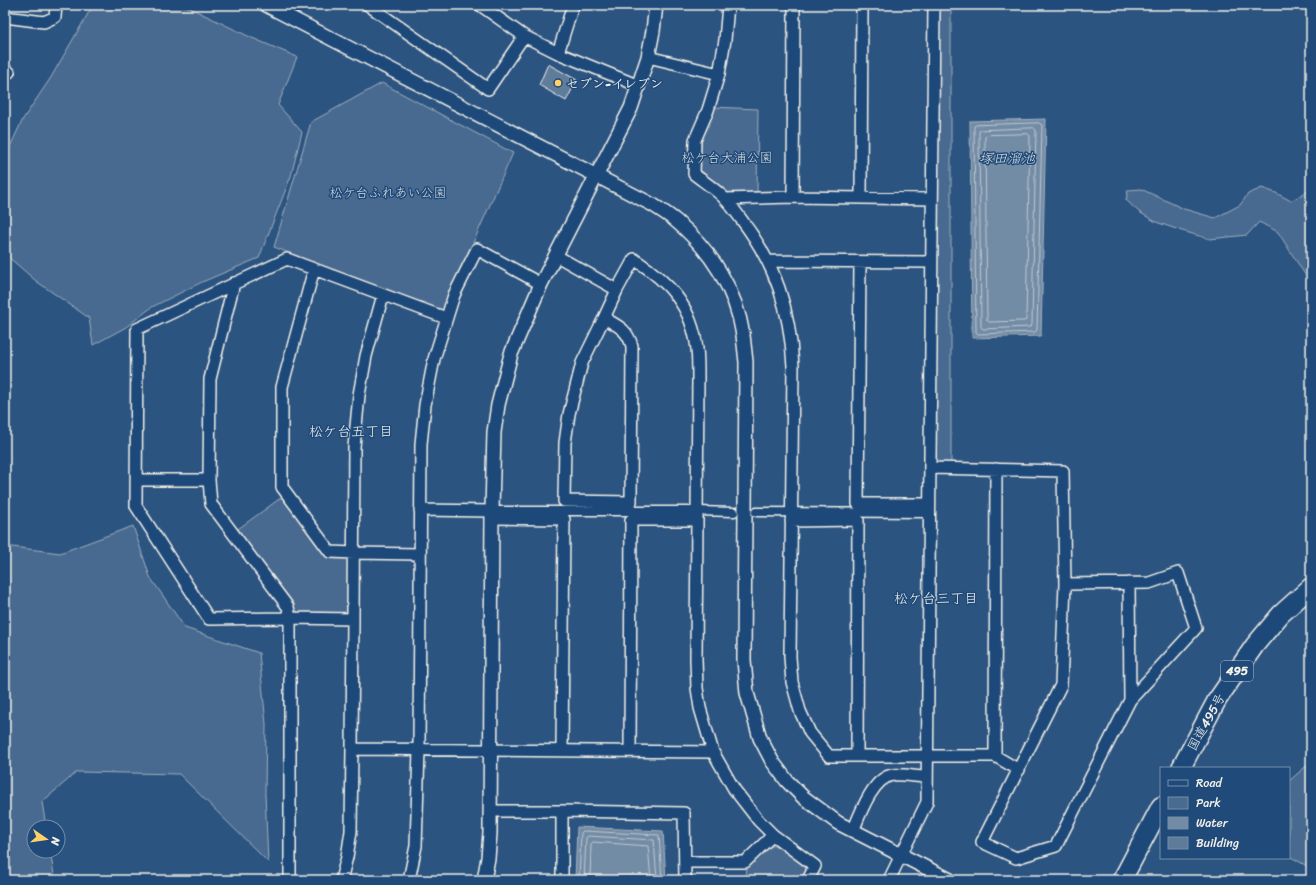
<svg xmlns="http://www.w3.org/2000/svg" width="1316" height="885" font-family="Sriracha,'Klee One',sans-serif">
  <rect width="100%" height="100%" fill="#2c5481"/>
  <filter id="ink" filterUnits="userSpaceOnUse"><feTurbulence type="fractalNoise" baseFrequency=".025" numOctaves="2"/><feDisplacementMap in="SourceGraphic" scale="8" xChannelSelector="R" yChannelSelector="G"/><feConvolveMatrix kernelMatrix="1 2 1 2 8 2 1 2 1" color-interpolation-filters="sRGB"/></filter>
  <g filter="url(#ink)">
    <path fill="#496b90" stroke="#9eaebc" d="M93 5H184L250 37 297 57 278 105 302 132 291 176 259 258 202 282 152 307 126 327 93 345 89 318 36 281 5 254V157L23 119 50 79Z
      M937 5H951V465L935 464Z
      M382 83 513 153 442 313 274 247 311 122Z
      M712 107 758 109 757 196 726 197 696 174 697 141Z
      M1311 187V284L1278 232 1259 222 1247 235 1210 239 1182 231 1156 222 1139 212 1126 200 1128 190 1141 189 1184 209 1215 218 1240 205 1248 194 1262 188 1276 193 1291 201 1309 190Z
      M282 497 327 557 349 558V615L299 614 238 529Z
      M133 526 150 577 185 628 259 653 266 724 265 793 268 862 179 774 77 772 42 802 46 827H34V851H50L55 880H5V546L60 553Z
      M1311 762V880L1307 866 1289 856V781Z
      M771 846H777L805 865 806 871 802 880H745L747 868Z"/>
    <path fill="#738ca6" stroke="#a7b4c0" d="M1046 119 1041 336 972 338 970 121Z
      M577 827 663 831 666 880H575Z"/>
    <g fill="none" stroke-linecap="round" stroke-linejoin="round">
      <path stroke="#c0c9ce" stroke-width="1" d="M1039 123 1042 125 1037 330 1035 332 978 334 976 332 974 126 976 125Z
        M1034 128 1036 130 1032 325 1030 327 983 329 981 327 979 131 981 130Z
        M1028 134 1030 136 1026 320 1024 321 989 322 987 320 985 137 987 135Z
        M579 880 581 833 583 831 659 835 662 880
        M584 880 586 838 588 836 654 840 657 880
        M590 880 591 844 593 842 648 846 651 880"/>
    </g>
    <path fill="#5e7b9a" stroke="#f4f1e8" d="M548 64 577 80 566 101 539 85Z"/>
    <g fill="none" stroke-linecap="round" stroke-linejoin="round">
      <g stroke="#f4f1e8" stroke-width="11">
        <path id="pedestrian" d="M492 511H697L734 512
          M756 512 929 513"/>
      </g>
      <g stroke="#f4f1e8" stroke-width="14">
        <path id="minor" d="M368 5 488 89 524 36
          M480 5 524 36 558 53 639 86
          M728 5 725 40 719 74 708 110 695 140 694 174C704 182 717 190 725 199 731 205 736 212 741 219 776 265 790 309 793 366L790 657 792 682 800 711 810 733 829 756H995L1019 770
          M5 17 44 22 55 17 56 5
          M558 53 573 5
          M648 57 719 74
          M5 71 9 72
          M793 197 794 5
          M861 198 862 5
          M725 199 793 197 932 199
          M555 255 617 290
          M768 261 931 262
          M860 262 858 504H929
          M314 269 282 387V487L330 552 354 553 419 554
          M234 283 210 379 209 480 211 504 288 607 290 618V880
          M383 295 366 356 359 395 354 447 353 619 290 618 209 619 136 506 137 329 287 259 446 318
          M604 318 617 290 634 259C669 282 692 306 697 349 698 358 698 368 698 377L696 659 697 688 700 708 713 752 734 789 758 820 773 835 815 866 808 880
          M604 318C618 326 627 329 632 346L631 502 564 501 565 443 569 414 582 363Z
          M930 468 1063 471 1065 584 1061 685 982 842 1016 858 1056 846 1130 700 1196 628 1178 573 1149 583 1065 584
          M136 480H209
          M420 510 492 511
          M492 518 564 519 562 750
          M791 521 858 520 857 756
          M1129 583 1130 700
          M353 619 352 749 713 752
          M630 751 631 520H697
          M995 756 996 469
          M490 811H562L684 813 685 880
          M853 831C860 814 873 777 893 775 904 774 916 777 927 777
          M685 862H745L773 835
          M341 880 347 857 351 831 352 749
          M409 880 416 846 419 750 421 444 425 405 434 359 454 295 477 249 541 284
          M562 880V811
          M889 880 927 802 934 5"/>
      </g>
      <g stroke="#f4f1e8" stroke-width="16">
        <path id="tertiary" d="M266 5 653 205C661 210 669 215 676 221 711 250 736 290 743 335 744 344 745 353 746 362L744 660 747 693 760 738 772 761 787 781 803 797 838 823 950 880
          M484 880 488 858 490 833 492 511 494 432 498 405 511 354 541 284 631 108 648 57 653 31 656 5"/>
      </g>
      <g stroke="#f4f1e8" stroke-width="21">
        <path id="trunk" d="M1181 768 1217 700 1255 645 1281 614 1311 587
          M1122 880 1161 806"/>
      </g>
      <use href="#pedestrian" stroke="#1f4a7a" stroke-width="8"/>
      <use href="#minor" stroke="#1f4a7a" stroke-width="11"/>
      <use href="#tertiary" stroke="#1f4a7a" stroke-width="13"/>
      <use href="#trunk" stroke="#1f4a7a" stroke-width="18"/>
    </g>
  </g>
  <circle fill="#ffd166" stroke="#1f4a7a" stroke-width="1.5" cx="558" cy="83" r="4"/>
  <g text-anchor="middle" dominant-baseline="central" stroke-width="3" stroke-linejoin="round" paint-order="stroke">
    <rect fill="#1f4a7a" stroke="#b4bfc7" stroke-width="1" x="1221" y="661" width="32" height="20" rx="3"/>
    <g font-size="12" font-weight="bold" fill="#f4f1e8">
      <text x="1237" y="671">495</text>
    </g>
    <g font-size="13" font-weight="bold" fill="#f4f1e8" stroke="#1f4a7a" text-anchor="start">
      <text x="566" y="83">セブン-イレブン</text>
    </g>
    <g font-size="13" fill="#dadddb" stroke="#1f4a7a">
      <text x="727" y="157">松ケ台大浦公園</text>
      <text x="388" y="192">松ケ台ふれあい公園</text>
    </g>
    <g font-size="13" fill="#f4f1e8" stroke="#1f4a7a">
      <text transform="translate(1206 722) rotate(-61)">国道495号</text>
    </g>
    <g font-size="14" font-style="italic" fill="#dadddb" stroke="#1f4a7a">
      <text x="1007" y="158">塚田溜池</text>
    </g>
    <g font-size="14" fill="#f4f1e8" stroke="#1f4a7a">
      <text x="351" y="431">松ケ台五丁目</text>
      <text x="936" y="598">松ケ台三丁目</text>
    </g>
  </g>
  <rect width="1316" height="885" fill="none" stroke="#1f4a7a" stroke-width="20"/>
  <rect x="10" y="10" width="1296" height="865" fill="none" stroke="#f4f1e8" stroke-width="1.5" filter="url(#ink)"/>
  <rect x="1160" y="767" width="130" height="92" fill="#1f4a7a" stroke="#748da6"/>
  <rect x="1168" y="780" width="20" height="6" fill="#1f4a7a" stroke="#748da6"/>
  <text x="1196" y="787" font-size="12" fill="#f4f1e8">Road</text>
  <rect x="1168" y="797" width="20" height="12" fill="#496b90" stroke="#748da6"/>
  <text x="1196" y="807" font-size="12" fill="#f4f1e8">Park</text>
  <rect x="1168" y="817" width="20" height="12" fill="#738ca6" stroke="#748da6"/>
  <text x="1196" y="827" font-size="12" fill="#f4f1e8">Water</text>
  <rect x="1168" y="837" width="20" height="12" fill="#5e7b9a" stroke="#748da6"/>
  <text x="1196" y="847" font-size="12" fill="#f4f1e8">Building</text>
  <g transform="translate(46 839) rotate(103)"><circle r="19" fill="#1f4a7a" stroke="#748da6"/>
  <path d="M0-3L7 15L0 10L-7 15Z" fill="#ffd166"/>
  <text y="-6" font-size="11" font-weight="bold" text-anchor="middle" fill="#f4f1e8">N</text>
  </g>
</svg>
